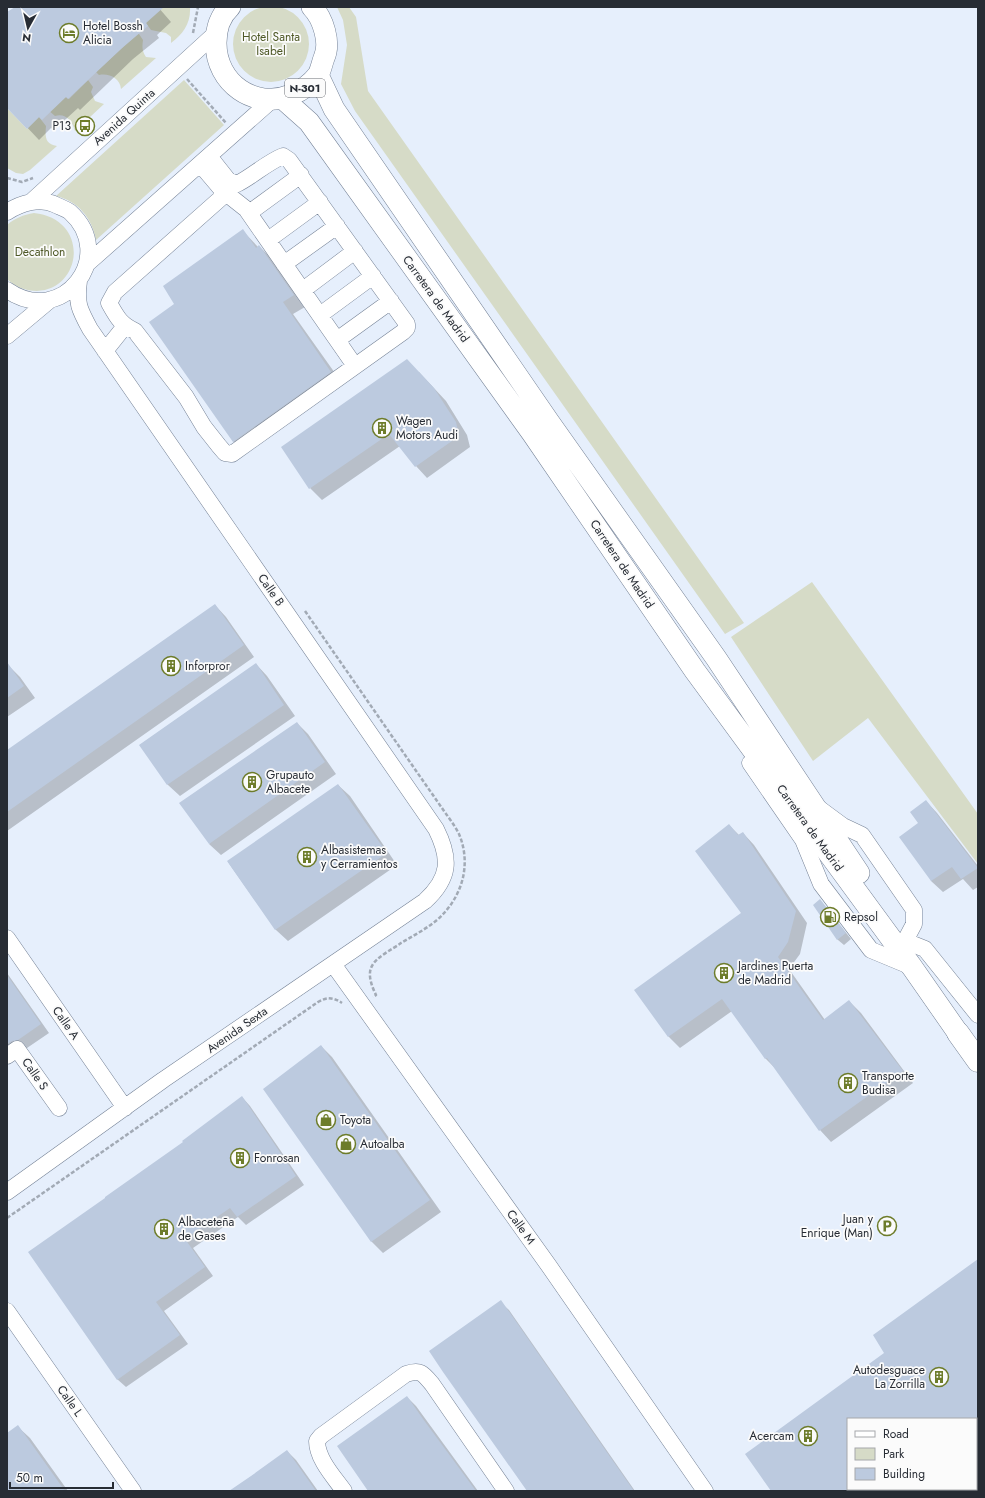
<svg xmlns="http://www.w3.org/2000/svg" width="985" height="1498" font-family="Jost,sans-serif">
  <rect width="100%" height="100%" fill="#e6effc"/>
  <path fill="#d6dbc7" d="M233 44a38 38 0 1 1 76 0a38 38 0 1 1-76 0Z
    M158 7H190C191 23 183 34 171 43V37L166 33 151 30 146 23Z
    M337 7H349L356 17 368 91 744 623 725 634 355 111 341 84 347 45 343 20Z
    M137 31 143 40C142 47 142 51 146 57L156 58 121 89C120 78 109 73 99 75L96 72 132 39Z
    M88 80 93 87 91 92 95 101 104 104 75 131C72 121 66 113 55 116L47 109 66 97 69 99Z
    M184 80 224 125 96 240C92 218 78 201 56 196Z
    M7 108 27 129 39 117 46 126C45 137 45 144 57 146L30 170 23 174 16 173 7 168Z
    M34 213C90 219 83 289 37 291 26 291 15 287 7 279V225C15 218 23 215 34 213Z
    M812 582 978 814V864L868 718 813 761 731 637Z"/>
  <path fill="#0003" d="M17 7H158L171 22 157 35 159 38 133 59 80 110 78 108 54 130 51 128 39 140 7 106V13Z
    M243 231 258 247 259 246 271 258 305 307 293 314 342 383 245 453 233 441 175 305Z
    M419 372 446 401 467 435 470 447 427 478 416 466 400 446 322 500 310 488Z
    M215 605 226 617 254 657 7 831V751Z
    M256 664 267 676 295 716 180 796 168 785 140 745Z
    M8 665 20 677 35 698 7 717V666Z
    M297 723 308 734 336 774 221 855 209 844Z
    M338 785 350 796 397 865 288 941 276 930 228 862Z
    M926 801 937 813 978 866V887L973 890 963 879 943 892 931 881 919 823Z
    M729 825 739 835 743 833 754 845 807 923 800 954 789 969 825 1020 849 1001 861 1013 913 1083 831 1142 820 1130 776 1069 766 1059 732 1011 680 1048 669 1037 636 990 743 913Z
    M820 900 851 939 844 945 838 940 814 905Z
    M7 973 49 1033 27 1048 20 1050 7 1062Z
    M321 1046 332 1057 441 1212 383 1253 371 1241Z
    M242 1097 250 1106 304 1185 246 1225 238 1217 193 1248 213 1276 164 1311 188 1344 126 1387 117 1379 184 1142Z
    M978 1260V1473L976 1475V1419H848V1489H970L967 1491H772L886 1353Z
    M500 1302 509 1310 635 1491H529Z
    M407 1397 416 1406 478 1491H370Z
    M18 1427 30 1438 68 1491H7V1435Z
    M287 1451 296 1460 318 1491H231Z"/>
  <path fill="#bccadf" d="M15 7H164L146 23 148 26 122 48 68 99 66 97 42 120 39 117 27 129 7 108V12Z
    M243 229 256 248 259 245 294 295 283 302 331 372 233 442 149 322 174 304 163 286Z
    M407 359 434 388 456 422 459 436 415 467 389 434 309 489 281 447Z
    M215 604 244 645 7 812V750Z
    M7 662 24 686 7 698Z
    M256 663 284 705 167 785 139 745Z
    M297 722 325 762 209 844 179 803Z
    M338 784 387 853 275 930 227 861Z
    M926 800 978 868 961 879 952 867 931 881 899 837 918 823 910 812Z
    M729 824 738 835 743 832 796 911 788 942 778 957 823 1020 849 1000 903 1071 819 1131 767 1058 765 1059 722 999 668 1037 634 990 741 913 695 851Z
    M820 899 846 933 837 940 813 905Z
    M7 975 41 1024 18 1040 12 1041 7 1044Z
    M321 1045 430 1200 371 1242 263 1089Z
    M242 1096 296 1176 237 1217 230 1208 185 1239 205 1267 156 1302 180 1335 117 1380 28 1252 105 1198V1197L183 1142 182 1141Z
    M978 1259V1419H848V1491H771L745 1454 884 1353 873 1335Z
    M501 1300 585 1421 634 1491H527L443 1372 429 1351Z
    M407 1396 423 1419 476 1491H368L337 1446Z
    M18 1425 65 1491H7V1433Z
    M287 1450 316 1491H229L251 1476Z"/>
  <g fill="none" stroke-linecap="round" stroke-linejoin="round">
    <g stroke="#758296" stroke-width="17">
      <path id="minor" d="M200 164 222 190 221 198 115 292 109 303C117 317 120 324 135 331L186 397 204 427 219 446 225 453 232 454 403 332 407 328V324L289 160 283 156C266 163 253 176 237 184L228 180 209 156
        M222 190 246 209 355 366
        M32 201 216 33
        M7 212C21 203 40 197 56 205 60 207 66 209 70 212 118 255 63 329 7 290
        M249 213 301 175
        M268 240 320 202
        M87 264 272 100
        M284 264 337 226
        M303 290 355 251
        M320 315 373 276
        M7 336 50 300
        M337 340 391 301
        M105 351 125 326
        M750 763 803 840 821 884 871 950 912 967
        M820 809 843 826 862 835 914 910V924L905 941 925 949 978 1015
        M7 938 125 1108
        M333 964 549 1266 705 1491
        M7 1056 17 1049 59 1108
        M7 1192 163 1080 425 901C450 878 451 859 436 829L90 329C79 309 76 303 79 281
        M7 1311 133 1491
        M344 1491C334 1477 317 1459 317 1441L321 1436 406 1374C420 1369 423 1373 432 1384L506 1491"/>
    </g>
    <g stroke="#758296" stroke-width="22">
      <path id="major" d="M230 7C220 16 216 30 216 43 216 83 254 110 291 95 301 91 311 84 318 75 321 70 322 63 324 58 331 43 323 18 312 7
        M318 75 334 109 549 422 716 658 859 873
        M282 98 309 122 532 433 695 671 912 967 958 1033"/>
    </g>
    <g stroke="#758296" stroke-width="23">
      <path id="highway" d="M958 1033 978 1061"/>
    </g>
    <path stroke="#a2aab5" stroke-width="2.5" stroke-dasharray="4 2" stroke-linecap="butt" d="M193 33 198 7
      M187 79 226 123
      M7 178 22 182 33 178
      M305 611 444 811C449 818 455 826 459 834 472 865 462 898 437 920 426 929 413 936 401 943 393 949 376 957 372 966 367 974 372 987 376 995L373 997
      M7 1218 318 1002C327 997 333 997 342 1003"/>
    <use href="#minor" stroke="#fff" stroke-width="16"/>
    <use href="#major" stroke="#fff" stroke-width="21"/>
    <use href="#highway" stroke="#fff" stroke-width="22"/>
  </g>
  <defs>
    <g id="hotel-ring" transform="scale(1)"><circle r="9.5" fill="#fbfbfb" stroke="#6d7c2a" stroke-width="1.5"/><path d="M-6-4.5h1.5V1H6V5H4.5V3h-9V5H-6ZM-4 0a1.8 1.8 0 1 1 3.6 0ZM.5 0V-2.5h3Q6-2.5 6 0Z" fill="#6d7c2a"/></g>
    <g id="bus-ring" transform="scale(1)"><circle r="9.5" fill="#fbfbfb" stroke="#6d7c2a" stroke-width="1.5"/><path d="M-5-6H5V4H4V6H2V4H-2V6H-4V4H-5ZM-3.5-4V0h7V-4ZM-3.5 1.2v1.5H-2V1.2ZM2 1.2v1.5H3.5V1.2Z" fill="#6d7c2a"/></g>
    <g id="building-ring" transform="scale(1)"><circle r="9.5" fill="#fbfbfb" stroke="#6d7c2a" stroke-width="1.5"/><path d="M-4-6H4V6H1V3H-1V6H-4ZM-2.5-4.3h1.7v1.8h-1.7ZM.8-4.3h1.7v1.8H.8ZM-2.5-1h1.7V.8h-1.7ZM.8-1h1.7V.8H.8Z" fill="#6d7c2a"/></g>
    <g id="fuel-ring" transform="scale(1)"><circle r="9.5" fill="#fbfbfb" stroke="#6d7c2a" stroke-width="1.5"/><path d="M-5.5-6h7V0h2V4h1.3V-2.5L3-4.5l.8-.8L6-3V5H2.5V1h-1V6h-7ZM-4.2-4.7v3.2H.2V-4.7Z" fill="#6d7c2a"/></g>
    <g id="shop-ring" transform="scale(1)"><circle r="9.5" fill="#fbfbfb" stroke="#6d7c2a" stroke-width="1.5"/><path d="M-5-2.5h2.3a2.7 3.5 0 0 1 5.4 0H5L5.5 6h-11ZM-1.5-2.5h3a1.5 2.3 0 0 0-3 0Z" fill="#6d7c2a"/></g>
    <g id="parking-ring" transform="scale(1)"><circle r="9.5" fill="#fbfbfb" stroke="#6d7c2a" stroke-width="1.5"/><path d="M-3.5-5.5H1a3.5 3.5 0 0 1 0 7H-1V5.5H-3.5ZM-1-3.4V-.6H.8a1.4 1.4 0 0 0 0-2.8Z" fill="#6d7c2a"/></g>
  </defs>
  <g fill-rule="evenodd">
    <use href="#hotel-ring" x="69" y="33"/>
    <use href="#bus-ring" x="85" y="126"/>
    <use href="#building-ring" x="382" y="428"/>
    <use href="#building-ring" x="171" y="666"/>
    <use href="#building-ring" x="252" y="782"/>
    <use href="#building-ring" x="307" y="857"/>
    <use href="#fuel-ring" x="830" y="917"/>
    <use href="#building-ring" x="724" y="973"/>
    <use href="#building-ring" x="848" y="1083"/>
    <use href="#shop-ring" x="326" y="1120"/>
    <use href="#shop-ring" x="346" y="1144"/>
    <use href="#building-ring" x="240" y="1158"/>
    <use href="#parking-ring" x="887" y="1226"/>
    <use href="#building-ring" x="164" y="1229"/>
    <use href="#building-ring" x="939" y="1377"/>
    <use href="#building-ring" x="808" y="1436"/>
  </g>
  <g text-anchor="middle" dominant-baseline="central" stroke-width="3.5" stroke-linejoin="round" paint-order="stroke">
    <rect fill="#fbfbfb" stroke="#676a70" stroke-width="1" x="285" y="79" width="40" height="18" rx="3"/>
    <g font-size="11" font-weight="bold" fill="#272c34">
      <text x="305" y="88">N-301</text>
    </g>
    <g font-size="12" fill="#272c34" stroke="#fbfbfb" text-anchor="start">
      <text x="83" y="26">Hotel Bossh<tspan x="83" dy="14">Alicia</tspan></text>
      <text x="71" y="126" text-anchor="end">P13</text>
      <text x="396" y="421">Wagen<tspan x="396" dy="14">Motors Audi</tspan></text>
      <text x="185" y="666">Inforpror</text>
      <text x="266" y="775">Grupauto<tspan x="266" dy="14">Albacete</tspan></text>
      <text x="321" y="850">Albasistemas<tspan x="321" dy="14">y Cerramientos</tspan></text>
      <text x="844" y="917">Repsol</text>
      <text x="738" y="966">Jardines Puerta<tspan x="738" dy="14">de Madrid</tspan></text>
      <text x="862" y="1076">Transporte<tspan x="862" dy="14">Budisa</tspan></text>
      <text x="340" y="1120">Toyota</text>
      <text x="360" y="1144">Autoalba</text>
      <text x="254" y="1158">Fonrosan</text>
      <text x="873" y="1219" text-anchor="end">Juan y<tspan x="873" dy="14">Enrique (Man)</tspan></text>
      <text x="178" y="1222">Albaceteña<tspan x="178" dy="14">de Gases</tspan></text>
      <text x="925" y="1370" text-anchor="end">Autodesguace<tspan x="925" dy="14">La Zorrilla</tspan></text>
      <text x="794" y="1436" text-anchor="end">Acercam</text>
    </g>
    <g font-size="12" fill="#4f5927" stroke="#fbfbfb">
      <text x="271" y="37">Hotel Santa<tspan x="271" dy="14">Isabel</tspan></text>
      <text x="40" y="252">Decathlon</text>
    </g>
    <g font-size="12" fill="#272c34" stroke="#fbfbfb">
      <text transform="translate(124 117) rotate(-42)">Avenida Quinta</text>
      <text transform="translate(436 299) rotate(54)">Carretera de Madrid</text>
      <text transform="translate(622 564) rotate(56)">Carretera de Madrid</text>
      <text transform="translate(271 590) rotate(55)">Calle B</text>
      <text transform="translate(810 828) rotate(54)">Carretera de Madrid</text>
      <text transform="translate(66 1023) rotate(55)">Calle A</text>
      <text transform="translate(237 1030) rotate(-35)">Avenida Sexta</text>
      <text transform="translate(35 1074) rotate(55)">Calle S</text>
      <text transform="translate(521 1227) rotate(54)">Calle M</text>
      <text transform="translate(70 1401) rotate(55)">Calle L</text>
    </g>
  </g>
  <rect width="985" height="1498" fill="none" stroke="#272c34" stroke-width="16"/>
  <rect x="847" y="1418" width="130" height="72" fill="#fbfbfb" stroke="#a6a8ab"/>
  <rect x="855" y="1431" width="20" height="6" fill="#ffffff" stroke="#a6a8ab"/>
  <text x="883" y="1438" font-size="12" fill="#272c34">Road</text>
  <rect x="855" y="1448" width="20" height="12" fill="#d6dbc7" stroke="#a6a8ab"/>
  <text x="883" y="1458" font-size="12" fill="#272c34">Park</text>
  <rect x="855" y="1468" width="20" height="12" fill="#bccadf" stroke="#a6a8ab"/>
  <text x="883" y="1478" font-size="12" fill="#272c34">Building</text>
  <g transform="translate(28 28) rotate(188)" stroke="#fbfbfb" stroke-width="3" paint-order="stroke">
  <path d="M0-3L7 15L0 10L-7 15Z" fill="#272c34"/>
  <text y="-6" font-size="11" font-weight="bold" text-anchor="middle" fill="#272c34">N</text>
  </g>
  <path d="M10 1482v6h103v-6" fill="none" stroke="#272c34" stroke-width="2"/>
  <text x="16" y="1482" font-size="12" fill="#272c34" stroke="#fbfbfb" stroke-width="3" paint-order="stroke">50 m</text>
</svg>
